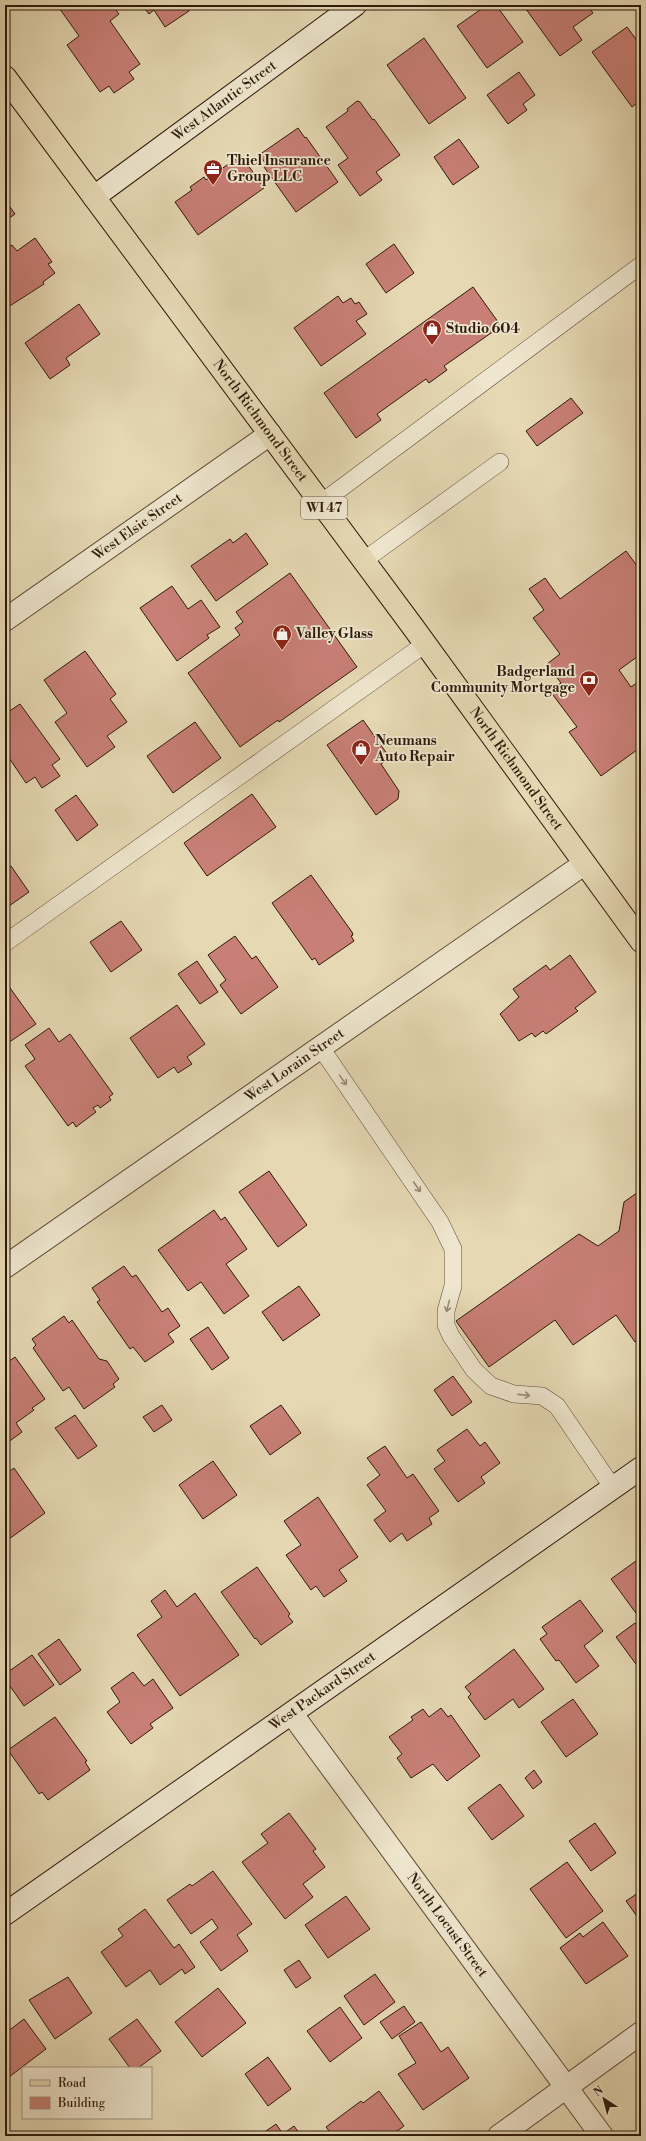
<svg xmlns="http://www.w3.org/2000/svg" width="646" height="2141" font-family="'Libre Bodoni',serif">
  <rect width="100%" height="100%" fill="#e5d8b3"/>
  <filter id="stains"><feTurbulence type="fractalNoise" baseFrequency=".005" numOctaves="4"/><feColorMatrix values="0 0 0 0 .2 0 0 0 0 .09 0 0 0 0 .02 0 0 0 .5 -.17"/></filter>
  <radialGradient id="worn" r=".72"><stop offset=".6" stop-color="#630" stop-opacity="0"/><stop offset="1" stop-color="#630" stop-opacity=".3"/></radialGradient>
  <path fill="#c87f76" stroke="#2e190b" d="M57 5H112L119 14 110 21 140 64 129 72 134 79 114 93 109 86 100 92 67 45 79 36Z
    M142 5H194L188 9 189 11 165 27 154 10 149 14Z
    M487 5H496L523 42 487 68 457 26Z
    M523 5H587L593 13 573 27 582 40 560 56Z
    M627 27 641 46V100L632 107 592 52Z
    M424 38 466 98 429 124 387 65Z
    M519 72 535 95 523 104 527 110 508 124 487 95Z
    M357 101 360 102 373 120 374 119 400 155 376 172 382 180 360 196 338 165 348 158 326 127 348 111 347 109Z
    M298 128 305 138 306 137 338 182 296 212 264 167 267 165 259 155Z
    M459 139 479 167 453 185 434 157Z
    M241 155 264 188 198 235 175 202 192 190 190 187 204 177 206 180Z
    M5 200 15 214 5 221Z
    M35 238 52 262 48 264 55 273 43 282 44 284 5 309V250L12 245 17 251Z
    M394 244 414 273 386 293 366 264Z
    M473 287 501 326 444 366 447 370 429 383 426 379 377 414 381 420 356 438 324 393Z
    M338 296 343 303 351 298 355 304 359 302 367 314 356 321 366 334 321 366 294 328Z
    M79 304 100 334 66 358 70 365 50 379 25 343Z
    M571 398 583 413 537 446 526 431Z
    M246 533 268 564 216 601 191 566 230 539 233 543Z
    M626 551 641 571V654L619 670 631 687 641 680V747L601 776 569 732 577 727 550 691 561 683 547 664 560 654 533 618 544 610 529 589 545 578 560 599Z
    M290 573 357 667 279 722 278 720 240 747 188 673 240 635 235 628 243 622 236 612Z
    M172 586 188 609 201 600 220 627 207 635 209 638 177 661 140 608Z
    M85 651 116 694 110 699 127 722 107 736 115 747 87 767 55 722 67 713 44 680Z
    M20 704 60 759 52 765 60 776 42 788 35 777 26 783 5 752V714Z
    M363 720 390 758 381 764 399 791 398 799 376 815 327 745Z
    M195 722 221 758 173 793 147 756Z
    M252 794 276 827 207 876 184 843Z
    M76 795 98 825 77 841 55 810Z
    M11 866 29 892 9 906 5 900V870Z
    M311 875 352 932 353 935 351 936 354 941 319 965 315 958 312 960 272 903Z
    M121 921 142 950 111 972 90 942Z
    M235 936 252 959 256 956 278 987 241 1014 220 985 226 980 208 955Z
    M570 955 596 992 575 1008 578 1011 546 1034 543 1031 535 1037 532 1033 519 1041 500 1014 519 997 513 989 546 965 550 970Z
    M197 961 218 992 200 1004 178 974Z
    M5 981 36 1024 5 1045Z
    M177 1005 205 1044 187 1057 192 1064 178 1073 174 1067 158 1078 130 1038Z
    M49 1028 59 1042 70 1034 113 1094 109 1097 111 1100 100 1108 98 1105 93 1108 96 1112 76 1127 73 1122 68 1126 25 1066 35 1059 25 1045Z
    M269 1171 307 1225 278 1247 239 1192Z
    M641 1190V1338L635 1342 616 1315 573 1345 555 1320 489 1367 456 1321 579 1234 598 1246 619 1231 624 1202Z
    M214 1210 221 1220 225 1217 247 1249 226 1264 249 1296 224 1314 201 1282 188 1291 158 1250Z
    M124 1266 132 1277 136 1275 162 1312 168 1308 180 1326 168 1334 174 1342 145 1362 133 1347 130 1349 97 1302 100 1300 92 1288Z
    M299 1286 320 1315 283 1341 262 1312Z
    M64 1316 69 1323 72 1320 99 1359 107 1361 119 1379 113 1384 115 1387 84 1409 69 1387 63 1391 33 1348 36 1345 32 1339Z
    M208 1327 229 1358 212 1370 190 1339Z
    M15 1357 45 1399 32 1408 34 1410 16 1423 22 1432 7 1443 5 1441V1364Z
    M453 1376 472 1402 452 1416 434 1390Z
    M162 1405 172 1420 154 1432 143 1417Z
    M281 1405 301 1433 270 1455 250 1426Z
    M75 1415 97 1446 78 1459 55 1428Z
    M467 1429 480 1446 485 1442 500 1463 481 1477 485 1483 458 1502 434 1469 445 1461 437 1450Z
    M385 1446 407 1478 413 1474 439 1511 429 1518 432 1524 407 1541 402 1533 390 1542 374 1520 386 1511 367 1485 380 1475 367 1458Z
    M213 1461 237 1495 203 1519 179 1485Z
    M14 1468 45 1513 9 1539 5 1534V1474Z
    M318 1497 358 1557 339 1570 347 1581 324 1597 316 1586 311 1590 286 1555 301 1545 284 1521Z
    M640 1558 641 1560V1620L611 1579Z
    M257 1567 290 1614 288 1616 293 1622 261 1645 256 1638 255 1639 221 1592Z
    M165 1590 177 1607 195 1593 239 1655 180 1696 137 1635 162 1617 151 1601Z
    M580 1600 603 1631 584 1646 599 1666 576 1683 559 1660 556 1661 540 1639 547 1634 542 1627Z
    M635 1623 641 1631V1671L616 1637Z
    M59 1639 81 1670 60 1685 38 1654Z
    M514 1649 544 1689 519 1708 513 1699 485 1720 468 1697 471 1694 465 1687Z
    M32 1655 54 1685 24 1706 5 1679V1674Z
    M133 1672 144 1686 153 1679 173 1708 150 1724 153 1728 131 1744 107 1712 120 1702 111 1688Z
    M573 1699 598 1734 566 1757 541 1722Z
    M441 1708 448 1717 451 1715 480 1756 447 1781 433 1764 411 1778 397 1758 402 1754 389 1737 413 1720 411 1717 423 1709 429 1717Z
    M55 1717 87 1761 85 1762 90 1770 48 1800 42 1792 39 1794 8 1750Z
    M534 1770 542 1782 533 1789 525 1778Z
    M500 1784 524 1816 492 1840 468 1808Z
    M289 1813 316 1849 313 1851 325 1867 303 1884 313 1897 285 1919 242 1862 268 1843 261 1834Z
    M595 1823 616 1853 591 1871 569 1841Z
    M567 1862 603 1911 566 1938 530 1889Z
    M213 1871 252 1924 237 1935 248 1951 221 1971 200 1942 218 1928 212 1919 191 1934 167 1900 190 1884 192 1886Z
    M641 1891V1922L626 1901Z
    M346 1896 370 1929 328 1958 305 1925Z
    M145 1909 174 1948 179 1944 195 1967 185 1974 182 1969 160 1985 150 1970 126 1987 101 1952 123 1936 118 1929Z
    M603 1922 628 1956 586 1984 560 1948 580 1933 583 1937Z
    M299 1960 311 1978 296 1988 284 1970Z
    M375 1974 395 2002 364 2025 344 1996Z
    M68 1977 92 2013 55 2039 29 2000Z
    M218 1988 246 2023 202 2057 175 2022Z
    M404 2006 415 2022 392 2039 380 2022Z
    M340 2007 362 2038 330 2062 307 2031Z
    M24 2019 46 2049 5 2080V2029L7 2032Z
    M137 2019 161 2051 138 2068H130L109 2039Z
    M421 2022 441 2052 448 2047 469 2078 423 2110 398 2074 416 2063 399 2036Z
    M268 2057 291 2089 268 2106 245 2074Z
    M379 2091 404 2126 390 2136H333L326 2127 361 2101 363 2103Z
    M276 2124 283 2134 294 2126 301 2136H259Z"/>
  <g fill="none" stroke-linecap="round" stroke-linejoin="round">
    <g stroke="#5c4935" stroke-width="18">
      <path id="lane" d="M321 503 641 265
        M363 561 500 462
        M5 943 425 644
        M321 1048 440 1222 453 1249V1286L446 1311V1325L451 1336 474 1370 491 1386 514 1394 542 1396 557 1406 613 1488"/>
    </g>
    <g stroke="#5c4935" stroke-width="24">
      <g id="street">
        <path id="s1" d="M5 620 270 434"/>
        <path id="s2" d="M5 1267 584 864"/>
        <path id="s3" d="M292 1714 602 2136"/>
        <path d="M499 2136 641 2033"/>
      </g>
    </g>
    <g stroke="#2e190b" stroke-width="24">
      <g id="secondary">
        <path id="s4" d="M94 197 355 5"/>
        <path id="s5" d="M5 1914 641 1468"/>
      </g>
    </g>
    <g stroke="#2e190b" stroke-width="24">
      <g id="primary">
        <path id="s6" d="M5 77 413 627 641 941"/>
      </g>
    </g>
    <use href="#lane" stroke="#eee6ce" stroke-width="17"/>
    <use href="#street" stroke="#eee6ce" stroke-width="22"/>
    <use href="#secondary" stroke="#eee6ce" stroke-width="22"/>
    <use href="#primary" stroke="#e5d8b3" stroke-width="22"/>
  </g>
  <defs><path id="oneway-shaft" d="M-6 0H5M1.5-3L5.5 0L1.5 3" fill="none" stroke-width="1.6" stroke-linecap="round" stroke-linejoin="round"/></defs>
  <g stroke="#988a76">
    <use href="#oneway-shaft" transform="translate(343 1080) rotate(55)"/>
    <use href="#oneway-shaft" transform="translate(417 1187) rotate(56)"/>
    <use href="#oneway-shaft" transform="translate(448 1306) rotate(104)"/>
    <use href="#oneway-shaft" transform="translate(524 1395) rotate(6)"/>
  </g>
  <defs>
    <g id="office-pin" transform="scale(1)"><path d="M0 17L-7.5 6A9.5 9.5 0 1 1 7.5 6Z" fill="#8f2418" stroke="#eee6ce"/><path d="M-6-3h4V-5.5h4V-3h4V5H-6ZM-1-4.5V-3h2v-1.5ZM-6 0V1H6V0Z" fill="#fff"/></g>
    <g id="shop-pin" transform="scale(1)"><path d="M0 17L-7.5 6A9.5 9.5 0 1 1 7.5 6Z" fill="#8f2418" stroke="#eee6ce"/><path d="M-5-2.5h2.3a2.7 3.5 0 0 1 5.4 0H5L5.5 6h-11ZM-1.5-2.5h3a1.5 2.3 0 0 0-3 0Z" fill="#fff"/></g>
    <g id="bank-pin" transform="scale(1)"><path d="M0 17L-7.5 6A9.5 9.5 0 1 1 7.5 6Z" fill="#8f2418" stroke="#eee6ce"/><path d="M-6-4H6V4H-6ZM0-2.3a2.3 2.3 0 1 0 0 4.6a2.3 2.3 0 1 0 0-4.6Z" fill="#fff"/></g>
  </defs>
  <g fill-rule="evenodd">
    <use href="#office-pin" x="213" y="169"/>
    <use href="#shop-pin" x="432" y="329"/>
    <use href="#shop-pin" x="282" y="634"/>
    <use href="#bank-pin" x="589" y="680"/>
    <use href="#shop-pin" x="361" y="749"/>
  </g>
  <g text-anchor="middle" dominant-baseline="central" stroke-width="3.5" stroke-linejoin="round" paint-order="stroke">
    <rect fill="#eee6ce" stroke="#685646" stroke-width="1" x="301" y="497" width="46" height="22" rx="3"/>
    <g font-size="13" font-weight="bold" fill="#2e190b">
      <text x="324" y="508">WI 47</text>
    </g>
    <g font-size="14" fill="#2e190b" stroke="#eee6ce">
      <text stroke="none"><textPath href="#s4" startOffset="162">West Atlantic Street</textPath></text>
      <text stroke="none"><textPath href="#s6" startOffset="428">North Richmond Street</textPath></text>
      <text stroke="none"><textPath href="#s1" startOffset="162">West Elsie Street</textPath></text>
      <text stroke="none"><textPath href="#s6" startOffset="860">North Richmond Street</textPath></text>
      <text stroke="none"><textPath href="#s2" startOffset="353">West Lorain Street</textPath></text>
      <text stroke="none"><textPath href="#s5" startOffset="388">West Packard Street</textPath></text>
      <text stroke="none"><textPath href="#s3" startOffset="262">North Locust Street</textPath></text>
    </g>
    <g font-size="14" font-weight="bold" fill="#2e190b" stroke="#eee6ce" text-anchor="start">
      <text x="227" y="161">Thiel Insurance<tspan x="227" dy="16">Group LLC</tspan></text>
      <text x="446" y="329">Studio 604</text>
      <text x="296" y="634">Valley Glass</text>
      <text x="575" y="672" text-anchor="end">Badgerland<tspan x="575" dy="16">Community Mortgage</tspan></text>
      <text x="375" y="741">Neumans<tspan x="375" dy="16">Auto Repair</tspan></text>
    </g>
  </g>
  <rect width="646" height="2141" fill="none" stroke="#e5d8b3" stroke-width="20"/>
  <rect x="6" y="6" width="634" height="2129" fill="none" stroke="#2e190b" stroke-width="2"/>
  <rect x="10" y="10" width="626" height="2121" fill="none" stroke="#2e190b"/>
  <rect x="22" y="2067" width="130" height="52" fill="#eee6ce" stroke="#a19480"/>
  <rect x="30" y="2080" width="20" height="6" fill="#e5d8b3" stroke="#a19480"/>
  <text x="58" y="2087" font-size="12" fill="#2e190b">Road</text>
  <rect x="30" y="2097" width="20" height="12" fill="#c87f76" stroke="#a19480"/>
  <text x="58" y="2107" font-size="12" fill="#2e190b">Building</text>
  <g transform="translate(604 2099) rotate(324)" stroke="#eee6ce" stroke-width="3" paint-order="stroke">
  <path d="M0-3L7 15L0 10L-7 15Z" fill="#2e190b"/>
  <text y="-6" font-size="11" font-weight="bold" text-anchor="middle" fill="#2e190b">N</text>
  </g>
  <rect width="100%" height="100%" filter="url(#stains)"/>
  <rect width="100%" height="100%" fill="url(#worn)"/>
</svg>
